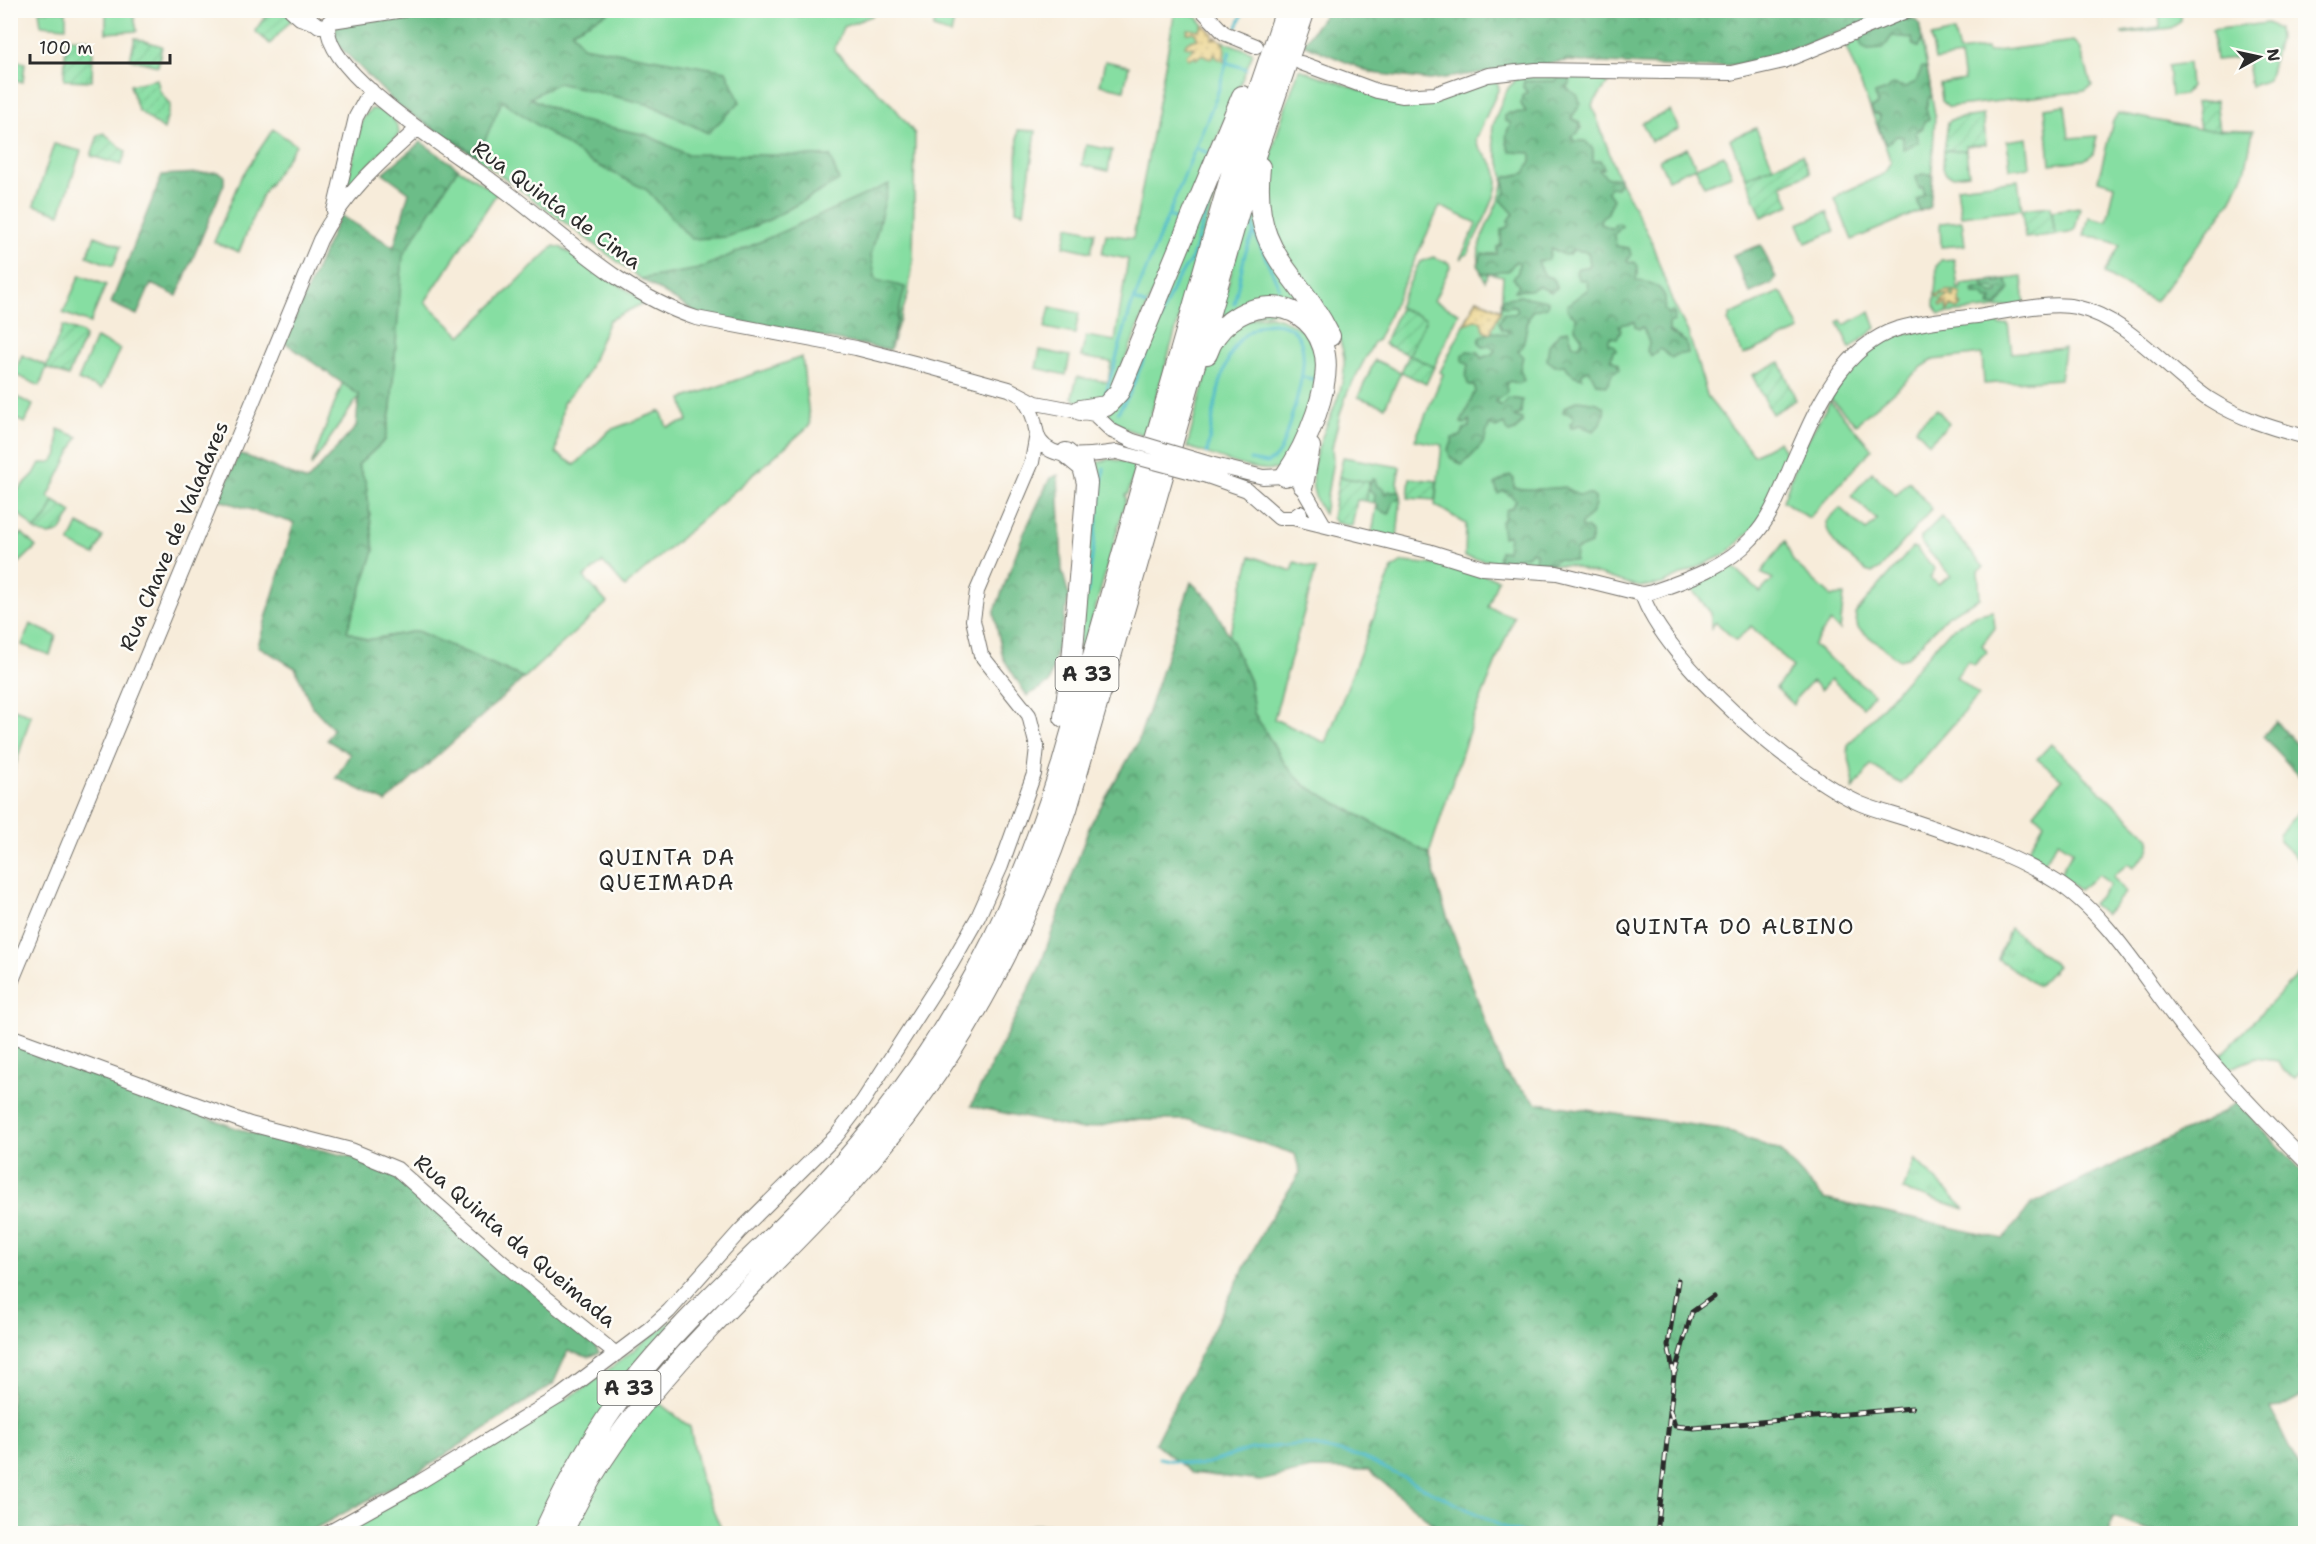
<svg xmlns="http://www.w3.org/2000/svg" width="2316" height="1544" font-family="'Shantell Sans',sans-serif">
  <defs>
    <pattern id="forest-crowns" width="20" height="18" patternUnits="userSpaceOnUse" patternTransform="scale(1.5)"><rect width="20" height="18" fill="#6cbd88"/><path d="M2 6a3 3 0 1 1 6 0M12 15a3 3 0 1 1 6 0" fill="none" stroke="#599a6f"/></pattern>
    <pattern id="sand-dots" width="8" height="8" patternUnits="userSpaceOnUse" patternTransform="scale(1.5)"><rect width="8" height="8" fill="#eeda9e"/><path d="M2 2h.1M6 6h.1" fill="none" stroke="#cb8" stroke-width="1.8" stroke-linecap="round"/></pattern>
    <pattern id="park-tufts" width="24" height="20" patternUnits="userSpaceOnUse" patternTransform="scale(1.5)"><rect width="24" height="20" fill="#86dea2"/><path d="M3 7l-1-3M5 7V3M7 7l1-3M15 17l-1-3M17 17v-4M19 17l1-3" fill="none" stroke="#74bf8c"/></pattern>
    <pattern id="garden-furrows" width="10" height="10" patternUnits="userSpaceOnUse" patternTransform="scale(1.5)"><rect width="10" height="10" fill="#86dea2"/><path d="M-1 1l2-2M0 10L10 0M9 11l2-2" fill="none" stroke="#74bf8c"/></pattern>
    <pattern id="water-waves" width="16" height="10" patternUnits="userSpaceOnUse" patternTransform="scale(1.5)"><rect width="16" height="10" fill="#4fbbca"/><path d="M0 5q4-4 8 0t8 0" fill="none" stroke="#4298a4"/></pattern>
  </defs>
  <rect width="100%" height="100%" fill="#fdfcf7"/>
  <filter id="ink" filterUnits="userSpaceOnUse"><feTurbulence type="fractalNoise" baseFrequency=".0167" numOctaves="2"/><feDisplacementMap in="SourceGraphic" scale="12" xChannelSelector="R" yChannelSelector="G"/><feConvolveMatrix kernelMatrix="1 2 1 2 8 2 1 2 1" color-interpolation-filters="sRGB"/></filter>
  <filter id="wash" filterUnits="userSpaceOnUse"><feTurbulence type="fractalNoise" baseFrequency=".008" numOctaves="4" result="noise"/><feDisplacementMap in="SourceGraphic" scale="24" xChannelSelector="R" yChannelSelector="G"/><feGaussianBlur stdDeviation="1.35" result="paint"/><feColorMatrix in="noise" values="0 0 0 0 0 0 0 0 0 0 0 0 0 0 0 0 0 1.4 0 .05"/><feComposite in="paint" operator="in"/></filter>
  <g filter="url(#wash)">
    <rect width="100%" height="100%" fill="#f7ecda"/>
    <path fill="#86dea2" stroke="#588466" stroke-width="1.5" d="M431 10H799V16L819 11H874L872 16 843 27 834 50 894 107 915 134 913 261 908 294 890 350 700 315 641 279 479 159 398 106 351 57Z
      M938 10 956 11 951 34 933 28Z
      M39 11H66V27L41 25Z
      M133 11 137 31 106 33V12Z
      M1175 11V13L1184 11 1197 17 1203 24 1201 27 1224 61 1223 41 1252 52 1251 58 1110 395 1077 402 1072 397 1077 377 1108 382 1111 362 1081 357 1086 336 1115 341 1128 259 1102 254 1106 234 1133 238Z
      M2159 11H2180V22L2171 28 2122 34V32L2160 27Z
      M1909 16 1919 23 1935 115 1930 207 1852 240 1835 199 1840 194 1884 174 1891 161 1846 47 1852 40Z
      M2267 23 2278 28 2279 39 2268 80 2251 86 2246 57 2216 60 2212 30Z
      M1954 32 1959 52 1987 48 1988 52 2074 41 2080 47 2092 86 2085 91 1949 107 1942 101 1940 84 1964 80 1960 56 1935 60 1931 37Z
      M11 59 25 63 23 82 11 79Z
      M1105 61 1129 66 1124 90 1100 85Z
      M2188 63 2190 87 2183 95 2171 97 2168 66Z
      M1299 69 1402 104 1429 101 1467 86 1496 80 1499 88 1476 139C1477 152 1492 157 1496 170 1504 192 1476 232 1468 253L1460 259 1477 223 1440 206 1377 341 1374 342 1347 393 1340 414 1332 448 1333 460 1324 514C1287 463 1349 411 1344 358 1341 330 1320 308 1304 286 1293 271 1271 237 1268 218 1261 164 1283 116 1299 69Z
      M1516 76 1599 77 1608 83 1592 105 1617 174 1650 238 1672 301 1688 332 1708 398 1754 455 1779 441 1785 452 1784 462 1758 524 1726 554 1662 584 1640 587 1567 565 1503 563 1465 557 1466 524 1435 505 1442 445 1415 440 1443 374 1440 372 1477 299 1501 310 1503 276 1489 273 1485 281C1466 245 1494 222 1502 189 1508 167 1489 149 1493 126 1495 119 1505 92 1509 87 1513 83 1514 83 1516 76Z
      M2065 105 2069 138 2097 136 2093 154 2084 160 2050 164 2045 108Z
      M371 109C385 108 398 120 399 134L349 186 347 184 362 119Z
      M1670 111 1679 129 1651 141 1642 123Z
      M2118 113 2200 129 2253 130 2246 168 2232 200 2155 302 2104 274 2120 245 2097 237 2084 236 2089 217 2107 221 2115 185 2098 180 2113 121Z
      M1756 128 1773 166 1746 178 1730 139Z
      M273 129 296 145 262 195 239 252 214 242 240 179Z
      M1018 130 1036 131 1024 212 1016 210Z
      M2027 138 2030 167 2010 169 2007 141Z
      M1231 141 1145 435C1129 431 1118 426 1108 414Z
      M54 144 81 151 60 214 34 205Z
      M1086 145 1112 150 1108 171 1082 165Z
      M1687 148 1696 167 1724 155 1732 175 1704 186 1695 167 1668 179 1659 160Z
      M1966 150 1969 174 1952 176 1946 174 1943 168 1944 151Z
      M430 151 497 193 425 302 461 336 554 246 562 248 646 302 609 320 586 376 563 403 556 453 575 465 610 430 661 411 667 427 688 421 682 399 802 357 810 425 625 587 603 562 584 577 607 603 524 678 417 631 367 640 347 631 374 551 366 483 358 465 385 440 391 408 395 344 311 466Z
      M2018 180 2022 209 1961 216 1957 187Z
      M1252 198 1307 309 1298 308 1218 321Z
      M2080 207 2075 229 2069 233 2055 235 2052 211Z
      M1827 212 1835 231 1806 243 1798 224Z
      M1962 221 1965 245 1941 247 1940 223Z
      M1068 226 1095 232 1091 252 1064 246Z
      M95 236 121 246 113 266 87 256Z
      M1433 257 1449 263 1450 267 1434 301 1459 313 1434 367 1409 355 1425 319 1398 307 1417 267 1420 262Z
      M1954 259 1958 289 1961 288V284L2022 277 2025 305 1939 314 1934 306 1937 266 1941 260Z
      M80 275 106 285 90 323 63 313Z
      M1779 292 1784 295 1800 330 1743 355 1728 321 1730 315Z
      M1050 307 1079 313 1075 334 1045 328Z
      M1870 312 1876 328 1850 349 1838 322 1841 320 1844 325Z
      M1271 316C1351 333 1308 423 1279 469 1250 473 1215 455 1187 447 1197 412 1208 340 1244 321 1251 317 1263 317 1271 316Z
      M1997 320 2000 325 2008 324 2012 353 2064 348 2060 379 1984 384 1982 354 1933 360 1922 367 1856 424 1830 398 1858 360 1892 335Z
      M96 338 120 349 101 389 78 380Z
      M1040 350 1070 356 1066 375 1036 368Z
      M22 355 47 366 40 386 14 374Z
      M1375 360 1401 372 1385 407 1358 397Z
      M11 394 33 405 25 423 11 417Z
      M1830 401 1872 449 1809 518 1783 501 1801 451Z
      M1937 409 1949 424 1929 443 1916 429 1918 425Z
      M58 429 78 437 48 497 54 501 47 517 35 530 11 506V497L34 474 40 463C65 465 57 445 58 429Z
      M1343 457 1400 467 1397 482 1401 497 1397 538 1372 534 1377 504 1366 501 1369 482 1339 477Z
      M1110 459 1137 464 1128 494 1125 495 1126 499 1077 674 1089 465Z
      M1872 472 1896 495 1909 481 1932 509 1879 570 1872 573 1866 571C1851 557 1828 545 1826 522L1840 508 1866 531 1877 520 1851 496Z
      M1941 517 1984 567 1978 571 1980 598 1948 615 1907 658 1899 660 1858 628 1855 614 1912 548H1916L1935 569 1930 578 1938 584 1951 576 1921 543V537Z
      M78 524 103 537 94 555 69 543Z
      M22 533 36 547 16 566 12 562 11 564V544Z
      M1785 541 1793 561 1831 596 1844 595 1840 630 1830 622 1813 645 1874 694 1863 707 1831 679 1821 690 1812 681 1797 697 1794 705 1776 688 1793 667 1751 626 1736 641 1716 622 1711 628V613L1688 585 1732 566 1760 592 1773 579 1761 573Z
      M1251 556 1292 571 1295 562 1316 569 1274 719 1326 743 1392 569 1402 562 1452 566 1498 579 1488 607 1514 617 1473 719 1429 854 1304 785 1285 764 1268 737 1254 713 1250 682 1229 635Z
      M1993 611 1995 628 1982 645 1987 652 1974 665 1968 661 1956 677 1979 695 1901 784 1871 765 1853 790C1856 775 1847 762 1848 745L1950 630 1975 615Z
      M30 624 56 636 50 655 22 645Z
      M11 708 31 715 11 780H10Z
      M2051 744 2149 837C2155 850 2142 858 2133 868L2128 864 2113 876 2125 893 2105 915 2092 904 2110 885 2099 874 2079 890 2059 875 2073 851 2058 841 2043 864 2026 853 2044 823 2034 813 2062 779 2037 759Z
      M2305 805V867L2279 840V834Z
      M2305 967V1068L2295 1078 2284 1071 2278 1061 2256 1058 2228 1069 2218 1058Z
      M682 1313 627 1378 690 1427 701 1481 723 1533 331 1534 404 1495 583 1389Z"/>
    <path fill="url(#forest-crowns)" stroke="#4c745a" stroke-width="1.5" d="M431 11H611L572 31 582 46 726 71 740 102 708 133 651 105 558 83 530 98 577 120 647 135 686 154 830 156 839 181 769 220 727 237 691 239 647 190 591 162 502 101 478 156 398 106 336 43 335 27 340 25Z
      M1327 11H1894L1761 62 1703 68 1567 61 1430 80 1372 73 1303 44Z
      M1904 16 1908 20 1913 19 1919 23 1922 40 1918 47 1913 45 1912 38 1892 36 1883 49 1868 50 1862 47 1860 41 1863 35Z
      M1922 67 1927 68 1932 97H1929L1926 108 1929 119 1924 121 1923 128 1916 132 1919 142 1903 149V137L1897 136 1886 144 1878 126 1880 116 1873 113 1871 108 1877 105 1875 94 1887 90 1893 84 1905 87 1916 82Z
      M1559 76H1569L1570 84 1566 88 1577 95 1581 104 1571 118 1579 122 1581 128 1578 133 1571 136 1574 141H1585L1593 149V162L1600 160 1604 168 1599 170 1608 178H1618L1620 183 1617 188 1610 187 1607 191 1613 199 1608 213 1601 218 1600 224 1613 229 1615 224 1619 223 1622 226 1615 234 1616 246 1629 248 1631 255 1627 261 1629 263 1634 262 1638 266 1636 281C1653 281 1670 290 1664 309L1668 314 1672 311 1675 316 1674 321 1669 323V331L1686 342 1688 353 1676 355 1672 358 1660 349 1651 356 1647 351 1649 343 1643 327 1639 329 1635 327 1634 322 1619 325 1621 330 1617 338 1610 337 1608 343 1615 346 1616 350 1613 351 1611 359 1618 364 1619 370 1613 372 1607 386 1596 383 1589 370 1582 373V378L1573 375 1564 365 1555 366 1547 360 1549 345 1559 333 1568 330 1573 345 1578 346 1581 343 1582 338 1575 328 1576 317 1568 311 1567 305 1588 289 1587 281 1578 279 1576 272 1578 268 1588 267 1590 264 1588 252 1573 250 1570 254 1564 255 1551 248 1549 259 1538 262 1545 276 1553 278 1557 288 1551 292 1539 286 1530 290 1515 291 1519 285 1513 278 1518 272 1519 263 1516 261 1508 271C1498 269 1491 276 1481 273L1478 264 1482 254H1497V247L1501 245V230L1509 226 1508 220 1514 214 1501 200 1506 192 1504 181 1506 177 1525 173 1531 161V153L1511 152C1505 143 1505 133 1511 123L1505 121V116L1509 113 1526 112 1521 104 1522 96 1527 92 1523 87 1524 81H1556Z
      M421 142 458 168 403 255 391 408 385 440 358 465 366 483 374 551 347 631 367 640 417 631 524 678 386 802 336 778 350 754 327 740 333 729 311 705 295 668 258 646 294 523 219 500 239 453 307 481 356 427 359 395 284 342 340 215 394 247 409 192 383 173Z
      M217 172 224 175V184L177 296 151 284 137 315 111 303 162 175Z
      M1923 174 1933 175 1930 207 1920 211 1917 200 1924 194 1923 187 1919 188 1916 177Z
      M889 184 871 255 876 280 905 287 890 350 700 315 641 279 699 269Z
      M1761 245 1776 278 1773 283 1750 293 1733 255Z
      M2005 279 2010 289 1997 306 1989 305 1992 299H1985L1983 295 1974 294 1973 290 1983 287 1991 293H1997L1998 291 1992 287 1987 288 1982 283 1995 280 1997 283Z
      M1520 296 1548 301 1547 307 1532 311C1524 323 1528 342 1518 351L1523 356 1520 369 1524 380 1519 384 1510 381 1506 384 1507 393 1495 401 1501 406 1508 398 1522 400 1521 414 1514 416 1522 419V423L1515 431 1509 433 1504 424 1496 428 1490 425C1486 430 1487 433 1485 439 1484 444 1467 461 1462 465L1450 457 1448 449 1452 443V438L1461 436 1464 429 1469 427 1470 420 1465 424 1461 423 1475 391V387L1468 384 1466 377 1468 364 1463 361V355L1467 351 1478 352 1481 358 1492 354 1495 350 1491 346 1483 347 1479 342 1481 336 1494 332 1507 335 1509 331 1502 330 1499 322 1504 313 1514 314 1518 311 1516 306 1505 307 1502 304V299Z
      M1578 400 1597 403 1604 407C1606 415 1600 427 1593 431L1579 425 1571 428 1570 424 1573 421V415L1563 412 1564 408Z
      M1058 475 1062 570 1069 596 1049 683 1027 696 1003 658 994 613 1023 535 1050 478Z
      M1510 475 1514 479V487C1521 491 1555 488 1565 487L1579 495 1590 494 1595 498C1597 509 1589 517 1581 524V528H1587L1591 533V544L1576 550 1575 561 1557 559 1552 563 1535 562 1536 553 1531 551 1527 556 1513 558 1509 562H1498L1500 551H1507L1509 535 1503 537 1501 521 1504 519 1506 510 1513 507 1516 500 1504 491 1498 494 1495 484Z
      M1372 479H1375L1377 486 1383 488 1386 495 1389 491H1400L1401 497 1394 501 1389 514 1379 510 1377 504 1374 503 1375 494 1368 489Z
      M1191 582 1209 599 1229 635 1250 682 1254 713 1285 764 1304 785 1429 854 1443 905 1504 1072 1537 1103 1722 1129 1780 1151 1824 1199 2003 1239 2032 1204 2220 1114 2237 1102 2305 1174V1394L2281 1407 2270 1408 2305 1479V1533H2158L2113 1518 2108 1534 1452 1533 1437 1527 1368 1470 1311 1469 1260 1481 1191 1473 1155 1443 1266 1225 1300 1173 1295 1154 1191 1120H1130L1082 1130 971 1106 1039 969 1090 825 1138 742Z
      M2276 721 2305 753V782L2263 737Z
      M10 1044 247 1132 372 1162 404 1180 592 1341 599 1353 588 1357 568 1351 553 1384 416 1474 307 1533H11Z"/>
    <path fill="url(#sand-dots)" stroke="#8c8264" stroke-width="1.5" d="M1203 24 1213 34 1212 39 1216 37C1228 44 1224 49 1224 61L1217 58 1215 53 1211 58 1201 55 1196 59 1195 56 1188 59 1186 55 1195 48 1185 46 1187 42 1198 39 1194 32 1187 33 1188 29 1200 30Z
      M1946 291H1953L1949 295 1954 298 1955 291 1961 294 1959 300 1962 304H1959L1961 306 1958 309 1951 306 1948 311 1947 305 1941 306 1940 304 1946 302 1941 301 1948 295 1940 294 1939 298 1936 295Z
      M1477 299 1501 310 1490 333 1485 332 1481 321 1475 320 1465 324Z"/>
    <path fill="url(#park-tufts)" stroke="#588466" stroke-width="1.5" d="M2010 928 2057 966 2038 986 1998 959Z
      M1915 1159 1965 1209 1903 1190Z"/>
    <path fill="url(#garden-furrows)" stroke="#588466" stroke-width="1.5" d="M269 11H283L292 19 270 44 255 31Z
      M66 38 90 39 93 43 92 81 64 80Z
      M135 38 162 46 158 66 130 59Z
      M157 79 160 91 170 105 164 130 138 110 130 85Z
      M2216 100 2220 130 2200 129 2196 103Z
      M1983 115 1986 144 1966 146V150L1944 151 1948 122 1953 119Z
      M104 133 126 152 121 165 91 156 98 135Z
      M1802 154 1810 173 1782 185 1790 205 1762 217 1746 178Z
      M2051 206 2055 235 2025 238 2022 209Z
      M1400 308 1426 319 1409 355 1434 367 1426 384 1401 372 1409 355 1384 344Z
      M63 326 82 333 85 337 68 376 46 368Z
      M1780 362 1796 400 1772 414 1752 375Z
      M1339 477 1369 482 1366 501 1357 500 1352 526 1336 523 1332 518Z
      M1410 478 1437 481 1435 500 1408 498Z
      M54 501 72 512 60 532C51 536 43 536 35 530L47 517Z"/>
    <path fill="url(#water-waves)" stroke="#3d737a" stroke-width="1.5" d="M1032 1525H1069L1123 1533H1010Z"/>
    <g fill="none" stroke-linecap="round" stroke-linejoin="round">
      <path stroke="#4fbbca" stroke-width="3" d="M1237 27 1244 10
        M1228 63 1247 69
        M1196 148 1209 153
        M1252 209 1254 232 1279 287
        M1169 216 1181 221
        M1134 300 1146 305
        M1234 304 1245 254 1254 232
        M1302 377 1317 380
        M1106 393 1131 307 1217 95 1230 51
        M1118 412 1129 395 1175 283 1192 258 1211 194
        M1207 453C1213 420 1218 369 1238 342 1246 332 1260 323 1273 323 1324 325 1297 398 1289 425 1284 439 1282 457 1267 463L1250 460
        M1087 594 1104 468
        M1159 1458 1199 1466 1251 1449 1305 1444 1362 1457 1509 1530 1524 1534"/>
    </g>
  </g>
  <g filter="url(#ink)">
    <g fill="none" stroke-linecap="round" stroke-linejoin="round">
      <g stroke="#726f68" stroke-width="16">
        <path id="minor" d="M291 10 300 18 312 22
          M309 10 310 19 319 26 326 25 333 18
          M1202 10 1224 33 1256 46
          M332 21 404 10
          M329 24C317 69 459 156 492 181 558 228 617 292 696 318L856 348 926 366 1009 389 1036 403 1094 414 1112 431
          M1301 63 1377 91 1402 96 1435 94 1488 75 1536 70 1731 73 1784 61 1908 10
          M334 211 356 117 371 90
          M1023 397C1026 403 1030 408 1032 414 1036 423 1035 433 1040 441 1055 463 1096 454 1117 452
          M1210 464 1263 477 1285 476 1298 480 1324 525
          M1207 476 1247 490 1279 518H1293L1300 513
          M1293 518 1428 551 1483 568 1557 573 1642 594 1652 592C1686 580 1726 567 1751 539 1771 519 1781 490 1792 464 1814 414 1840 347 1897 329 1923 321 1951 319 1977 316 2006 312 2049 301 2076 307 2129 319 2166 370 2209 399 2239 418 2271 428 2306 437
          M1642 594C1664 661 1796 776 1861 804 1878 811 1896 815 1913 821 1961 837 2012 854 2055 881 2107 913 2145 981 2183 1028 2221 1075 2263 1119 2306 1162
          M10 985 320 240C343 195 379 163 417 129
          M10 1036 250 1124 351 1150 397 1169 503 1263 616 1354
          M326 1534 418 1483 560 1396 649 1329 669 1311 740 1231 837 1135 863 1101 950 966 978 917 1001 866 1034 774 1037 747 1029 715 981 655 973 620 977 591 1032 462 1037 434"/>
      </g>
      <g stroke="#726f68" stroke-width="22">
        <path id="highway" d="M1260 167C1251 257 1297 268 1330 336
          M1207 354C1225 299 1303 287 1323 347 1335 382 1305 448 1285 476
          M1080 410 1106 406 1119 392 1242 96
          M1303 485 1310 447
          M1064 717 1072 661 1087 483 1083 467 1066 453
          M543 1534C567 1482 594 1432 629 1387 693 1305 776 1240 844 1162 951 1040 1013 918 1062 764L1236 157 1286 10
          M562 1534C626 1391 751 1293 854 1179 951 1071 1020 946 1067 809L1255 156 1305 10"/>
      </g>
      <use href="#minor" stroke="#fff" stroke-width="14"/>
      <use href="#highway" stroke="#fff" stroke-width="20"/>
      <g stroke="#2b2b2b" stroke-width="5">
        <path id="rail" d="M1674 1375 1668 1345 1678 1280
          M1670 1410 1675 1426 1694 1428 1912 1408
          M1657 1534 1674 1375 1692 1312 1713 1297"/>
      </g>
      <use href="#rail" stroke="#fdfcf7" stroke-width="3" stroke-dasharray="9" stroke-linecap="butt"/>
      <g stroke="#726f68" stroke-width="16" stroke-linecap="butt">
        <path id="minor-bridge" d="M1112 431 1133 441 1210 464
          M1117 452 1207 476"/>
      </g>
      <use href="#minor-bridge" stroke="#fff" stroke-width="14"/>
    </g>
  </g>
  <g text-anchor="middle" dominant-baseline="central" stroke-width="5" stroke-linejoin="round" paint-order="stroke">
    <g fill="#fdfcf7" stroke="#6a6a68" stroke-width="1.5">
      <rect x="1055.5" y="657" width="63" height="34" rx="4.5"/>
      <rect x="597.5" y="1371" width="63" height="34" rx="4.5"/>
    </g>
    <g font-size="20" font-weight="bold" fill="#2b2b2b">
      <text x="1087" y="674">A 33</text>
      <text x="629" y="1388">A 33</text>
    </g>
    <g font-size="21" fill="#2b2b2b" stroke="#fdfcf7">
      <text transform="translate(557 205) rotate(36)">Rua Quinta de Cima</text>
      <text transform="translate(174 536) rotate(-67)">Rua Chave de Valadares</text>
      <text transform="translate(515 1241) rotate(40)">Rua Quinta da Queimada</text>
    </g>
    <g font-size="22" letter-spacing="1.5" fill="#2b2b2b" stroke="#fdfcf7">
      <text x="667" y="857">QUINTA DA<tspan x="667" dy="25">QUEIMADA</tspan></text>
      <text x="1735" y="926">QUINTA DO ALBINO</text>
    </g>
  </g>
  <rect width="2316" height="1544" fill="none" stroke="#fdfcf7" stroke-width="36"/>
  <g transform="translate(2259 57) rotate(82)" stroke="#fdfcf7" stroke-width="4.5" paint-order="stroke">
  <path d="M0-4.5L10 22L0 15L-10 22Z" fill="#2b2b2b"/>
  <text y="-9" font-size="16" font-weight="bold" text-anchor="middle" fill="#2b2b2b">N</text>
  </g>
  <path d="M30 54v9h140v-9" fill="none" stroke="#2b2b2b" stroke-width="3"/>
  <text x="39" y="54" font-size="18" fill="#2b2b2b" stroke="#fdfcf7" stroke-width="4.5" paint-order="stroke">100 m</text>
</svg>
